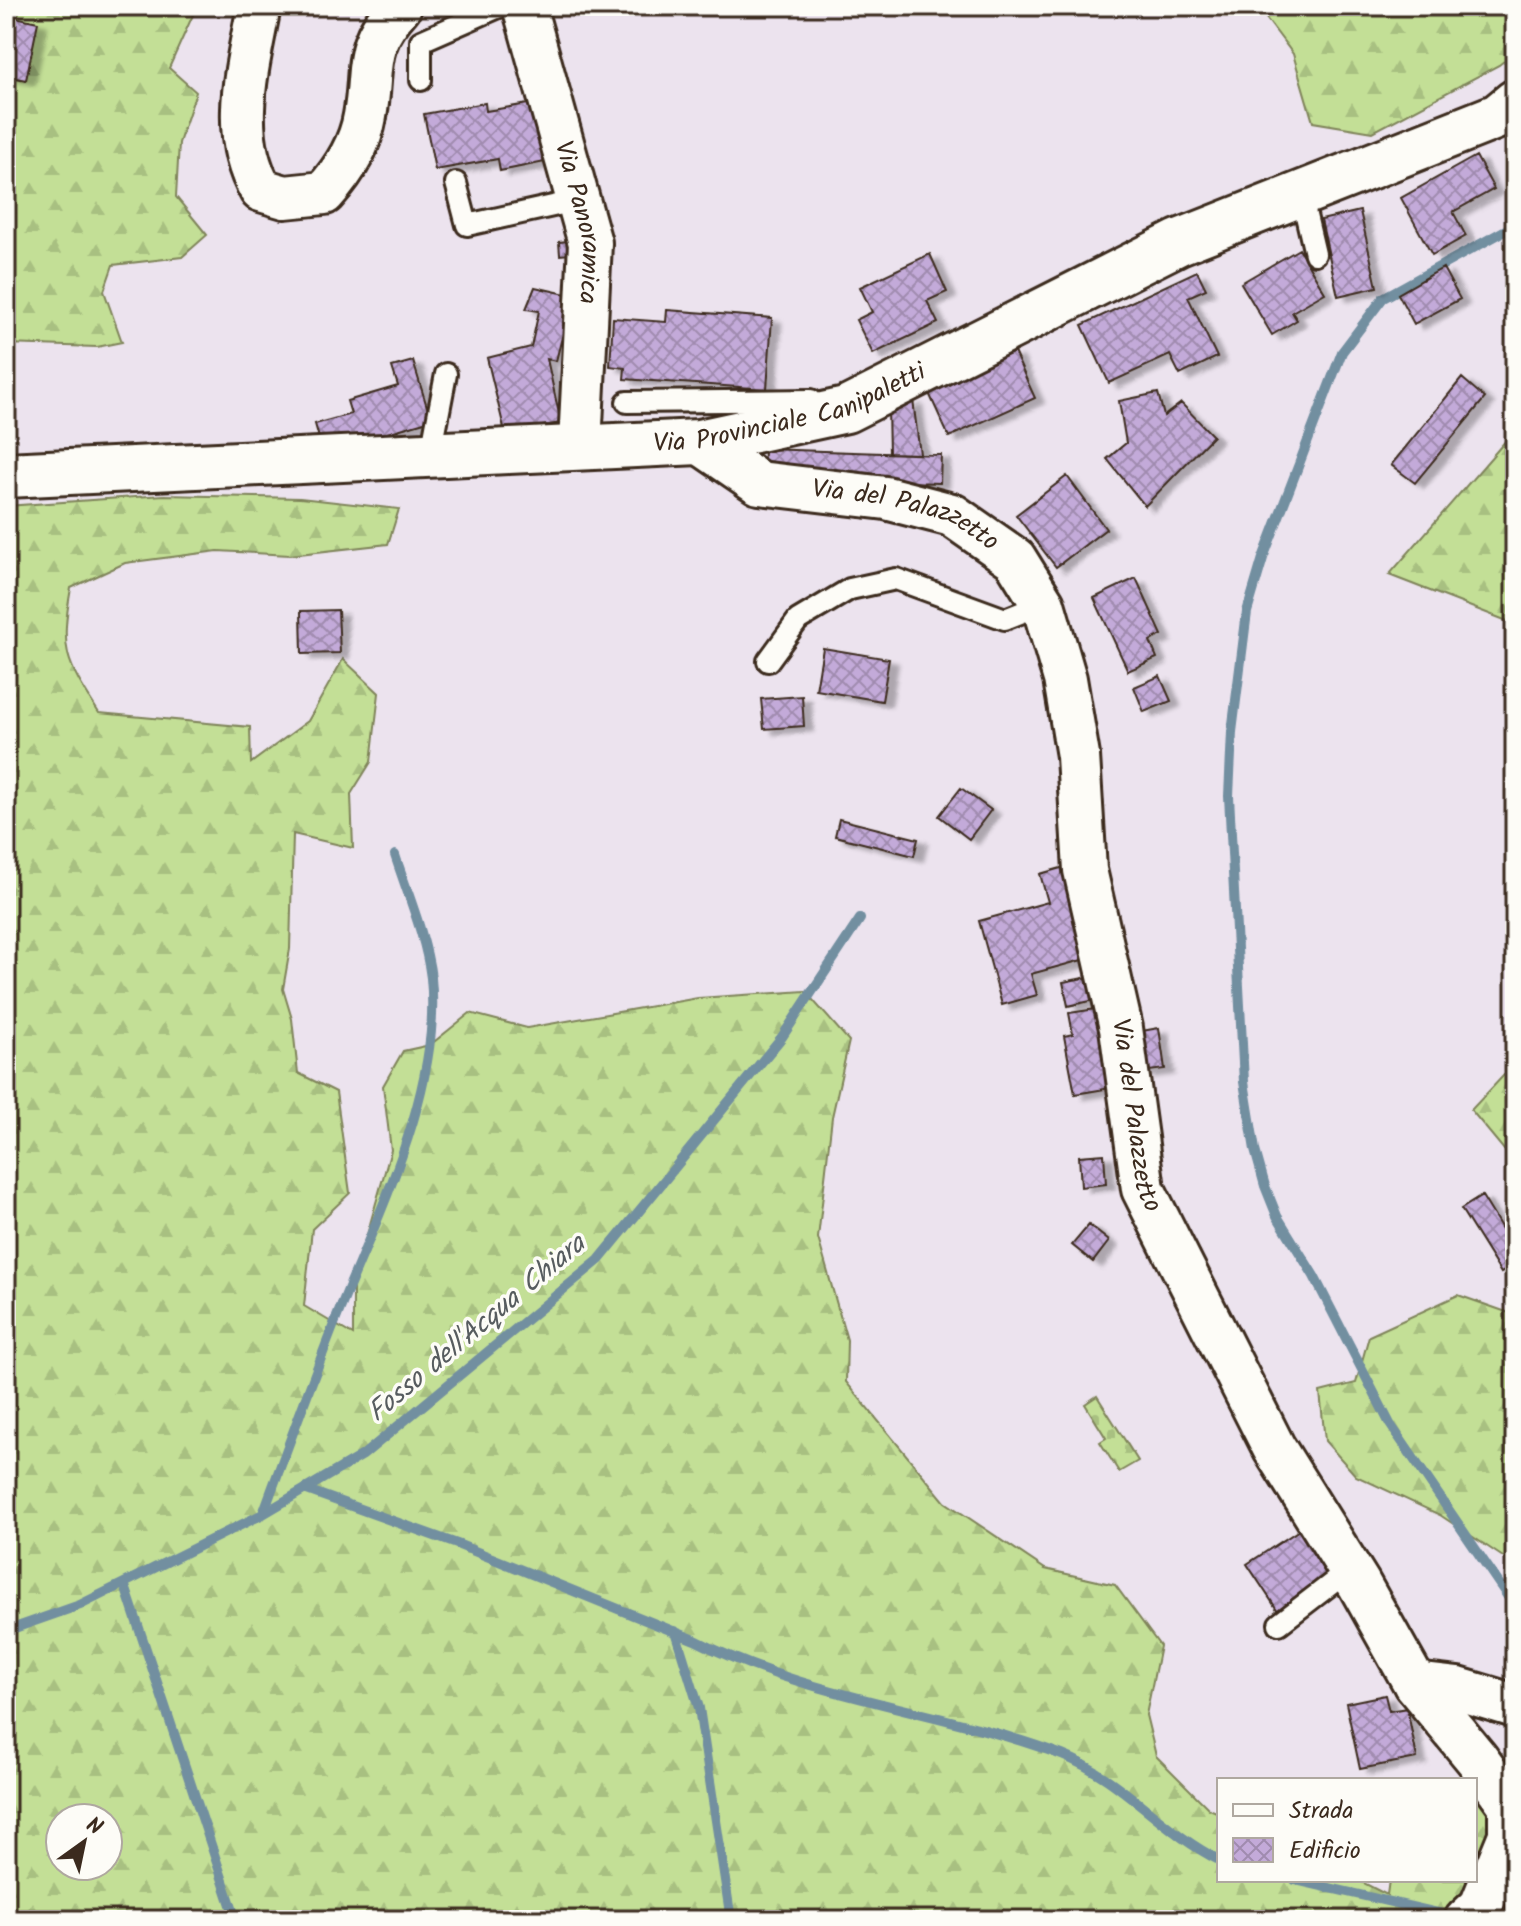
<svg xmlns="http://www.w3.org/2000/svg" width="1521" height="1926" font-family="Kalam,sans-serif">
  <defs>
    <pattern id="forest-firs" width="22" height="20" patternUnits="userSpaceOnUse" patternTransform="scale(2)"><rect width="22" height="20" fill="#c3df96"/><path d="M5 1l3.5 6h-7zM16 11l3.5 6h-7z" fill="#a8c081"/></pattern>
    <pattern id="cemetery-stones" width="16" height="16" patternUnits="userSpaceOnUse" patternTransform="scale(2)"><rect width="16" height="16" fill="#c3df96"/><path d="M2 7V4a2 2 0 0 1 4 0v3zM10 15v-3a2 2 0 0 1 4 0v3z" fill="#a8c081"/></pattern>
    <pattern id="building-cross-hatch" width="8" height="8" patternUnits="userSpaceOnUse" patternTransform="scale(2)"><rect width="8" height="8" fill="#c3aad9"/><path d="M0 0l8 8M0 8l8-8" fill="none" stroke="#a08baf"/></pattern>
    <filter id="shadow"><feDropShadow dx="9" dy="5" stdDeviation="2" flood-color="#0004"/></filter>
  </defs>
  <rect width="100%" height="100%" fill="#ece3ee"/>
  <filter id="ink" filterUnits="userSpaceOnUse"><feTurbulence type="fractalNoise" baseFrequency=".0125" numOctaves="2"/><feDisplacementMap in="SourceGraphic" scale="16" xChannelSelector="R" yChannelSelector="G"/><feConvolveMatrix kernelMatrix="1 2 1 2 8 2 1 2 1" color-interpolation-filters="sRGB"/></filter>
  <g filter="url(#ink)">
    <path fill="url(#forest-firs)" stroke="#7f845a" stroke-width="2" fill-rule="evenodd" d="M6 6H197L169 68 196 92 179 143 176 197 207 235 182 257 113 265 104 291 122 342 97 347 6 344Z
      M1257 6H1515V52L1499 65 1373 132 1313 122 1293 54Z
      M1515 430V624L1389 575Z
      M164 495 300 498 399 509 388 544 290 555 218 551 125 563 71 588C60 651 65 660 99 713L250 727 251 763 308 721 343 659 379 693 371 762 351 794 353 848 293 834 290 949 283 989 292 1019 298 1073 336 1092 350 1193 312 1229 304 1306 353 1335V1284L391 1150 383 1086 403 1051 430 1045 470 1013 527 1028 698 998 805 991 849 1041 832 1117 818 1238 847 1340 846 1382 945 1502 1045 1569 1115 1585 1160 1646 1146 1715 1156 1756 1209 1809 1219 1813V1880H1358L1387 1895 1389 1880H1475V1802L1515 1783V1920H6V1051L10 1048 6 1034V506ZM60 1818H108V1866H60Z
      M1504 1075H1515V1178L1510 1157 1471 1110Z
      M1458 1295 1515 1315V1565L1440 1515 1356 1476 1325 1441 1320 1392 1356 1383 1369 1336Z"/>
    <path fill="url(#cemetery-stones)" stroke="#7f845a" stroke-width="2" d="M1097 1396 1138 1461 1119 1472 1100 1442 1106 1438 1085 1404Z"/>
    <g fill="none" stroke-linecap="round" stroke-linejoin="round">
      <path stroke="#728fa0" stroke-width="10" d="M1515 225 1383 298 1342 352 1263 558 1247 612 1232 732 1229 796 1244 1082 1255 1150 1265 1186 1277 1216 1314 1276 1390 1424 1515 1607
        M307 1490 457 1544 695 1640C812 1700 941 1709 1062 1755 1122 1778 1162 1832 1219 1860
        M263 1514C288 1446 313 1377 340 1309 380 1210 442 1087 431 978 426 937 408 895 395 855
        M124 1583 236 1920
        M6 1631 80 1605 263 1514 363 1455 599 1260 782 1037 860 919
        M675 1631 699 1708 731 1920
        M1295 1880 1447 1915"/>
    </g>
    <path fill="url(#building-cross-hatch)" stroke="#3b2a1e" stroke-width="2" filter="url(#shadow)" d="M6 15 38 22 26 80 6 76Z
      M485 103 486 111 534 103 545 162 500 171 498 159 435 170 424 114Z
      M1476 156 1494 189 1453 212 1466 236 1432 255 1401 198Z
      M1360 211 1377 287 1338 296 1321 220Z
      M578 240 580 253 560 255 559 242Z
      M1299 249 1325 293 1292 312 1297 320 1272 335 1241 283Z
      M930 254 947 292 927 301 938 323 873 354 856 320 872 312 860 287Z
      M1443 268 1460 299 1414 324 1398 294Z
      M1197 271 1206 289 1188 297 1217 357 1180 375 1170 355 1109 383 1082 325Z
      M535 287 579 297 572 342 562 337 556 361 547 359 561 423 505 432 487 358 531 347 539 311 526 309Z
      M667 310 772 318 767 389 624 379 625 368 610 366 613 318 666 322Z
      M1014 352 1035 398 949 437 928 391Z
      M413 361 431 420 323 452 315 424 351 414 347 401 398 386 392 367Z
      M1462 378 1485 398 1415 483 1391 465Z
      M1158 393 1164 416 1181 403 1213 436 1145 506 1107 459 1126 443 1119 401Z
      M913 400 920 454 889 453 888 408Z
      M764 449 941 455 940 483 763 478Z
      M1067 476 1106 529 1056 567 1016 515Z
      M1136 578 1162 635 1150 641 1157 658 1128 671 1094 598Z
      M338 610 340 653 302 654 301 611Z
      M823 648 889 659 882 701 816 690Z
      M1160 676 1171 701 1144 712 1134 687Z
      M802 696 804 726 764 729 761 699Z
      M961 788 991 810 969 839 939 816Z
      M839 819 918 839 914 856 835 836Z
      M1068 866 1093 957 1031 974 1037 995 1002 1005 979 921 1048 902 1040 874Z
      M1099 975 1104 998 1068 1006 1063 982Z
      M1103 1008 1117 1087 1075 1094 1064 1036 1073 1034 1069 1013Z
      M1159 1028 1165 1069 1142 1072 1136 1032Z
      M1104 1154 1106 1184 1081 1187 1079 1156Z
      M1482 1196 1515 1250V1264L1501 1273 1461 1209Z
      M1089 1225 1109 1241 1093 1262 1072 1245Z
      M1307 1525 1338 1572 1278 1611 1247 1564Z
      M1385 1695 1389 1711 1407 1708 1417 1758 1360 1769 1346 1703Z"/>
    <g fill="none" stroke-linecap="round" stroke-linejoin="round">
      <g stroke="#3b2a1e" stroke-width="26">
        <path id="service" d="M421 80V41L501 6
          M456 183 467 225 580 200
          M1301 194 1315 254
          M627 402 811 400
          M431 453 446 374
          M768 661 798 620 850 589 896 579 1005 619 1043 604
          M1279 1624 1348 1571"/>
      </g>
      <g stroke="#3b2a1e" stroke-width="48">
        <g id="minor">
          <path d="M259 6C248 66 228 134 261 190L285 197 324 193C344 171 360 146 365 116 374 67 361 49 400 6"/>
          <path id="s1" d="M524 6 590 243 580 445"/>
          <path id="s2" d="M699 442 759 483 886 498 952 515 1015 559 1043 604 1065 679 1078 756 1085 870 1121 1028 1143 1189 1274 1448 1359 1584 1415 1684 1477 1759 1510 1805V1835L1481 1906 1466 1920"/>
          <path d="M1415 1684 1458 1689 1515 1706"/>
        </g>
      </g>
      <g stroke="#3b2a1e" stroke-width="50">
        <g id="secondary">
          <path id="s3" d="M6 475 699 442 846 410 1179 242 1498 116 1515 102"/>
        </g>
      </g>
      <use href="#service" stroke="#fdfcf7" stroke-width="20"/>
      <use href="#minor" stroke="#fdfcf7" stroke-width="42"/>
      <use href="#secondary" stroke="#fdfcf7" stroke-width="44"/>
    </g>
  </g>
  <g text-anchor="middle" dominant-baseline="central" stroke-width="7" stroke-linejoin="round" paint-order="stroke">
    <g font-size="26" fill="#3b2a1e" stroke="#fdfcf7">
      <text stroke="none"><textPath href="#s1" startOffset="224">Via Panoramica</textPath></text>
      <text stroke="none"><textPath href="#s3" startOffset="790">Via Provinciale Canipaletti</textPath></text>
      <text stroke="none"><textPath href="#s2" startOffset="224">Via del Palazzetto</textPath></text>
      <text stroke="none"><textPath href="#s2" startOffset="920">Via del Palazzetto</textPath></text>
    </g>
    <g font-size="28" font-style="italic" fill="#575c5f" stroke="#fdfcf7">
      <text transform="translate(477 1329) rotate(-40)">Fosso dell'Acqua Chiara</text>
    </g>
  </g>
  <rect width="1521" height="1926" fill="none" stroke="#fdfcf7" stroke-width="32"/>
  <rect x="16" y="16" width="1489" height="1894" fill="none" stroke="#3b2a1e" stroke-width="3" filter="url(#ink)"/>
  <rect x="1217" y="1778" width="260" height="104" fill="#fdfcf7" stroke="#afa8a0" stroke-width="2"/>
  <rect x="1233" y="1804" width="40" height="12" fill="#fdfcf7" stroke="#afa8a0" stroke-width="2"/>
  <text x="1289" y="1818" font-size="24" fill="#3b2a1e">Strada</text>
  <rect x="1233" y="1838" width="40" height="24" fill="url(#building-cross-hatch)" stroke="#afa8a0" stroke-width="2"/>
  <text x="1289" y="1858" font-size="24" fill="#3b2a1e">Edificio</text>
  <g transform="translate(84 1842) rotate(33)"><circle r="38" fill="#fdfcf7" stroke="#afa8a0" stroke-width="2"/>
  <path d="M0-6L14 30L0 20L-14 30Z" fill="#3b2a1e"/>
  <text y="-12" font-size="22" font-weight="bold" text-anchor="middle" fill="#3b2a1e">N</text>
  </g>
</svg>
